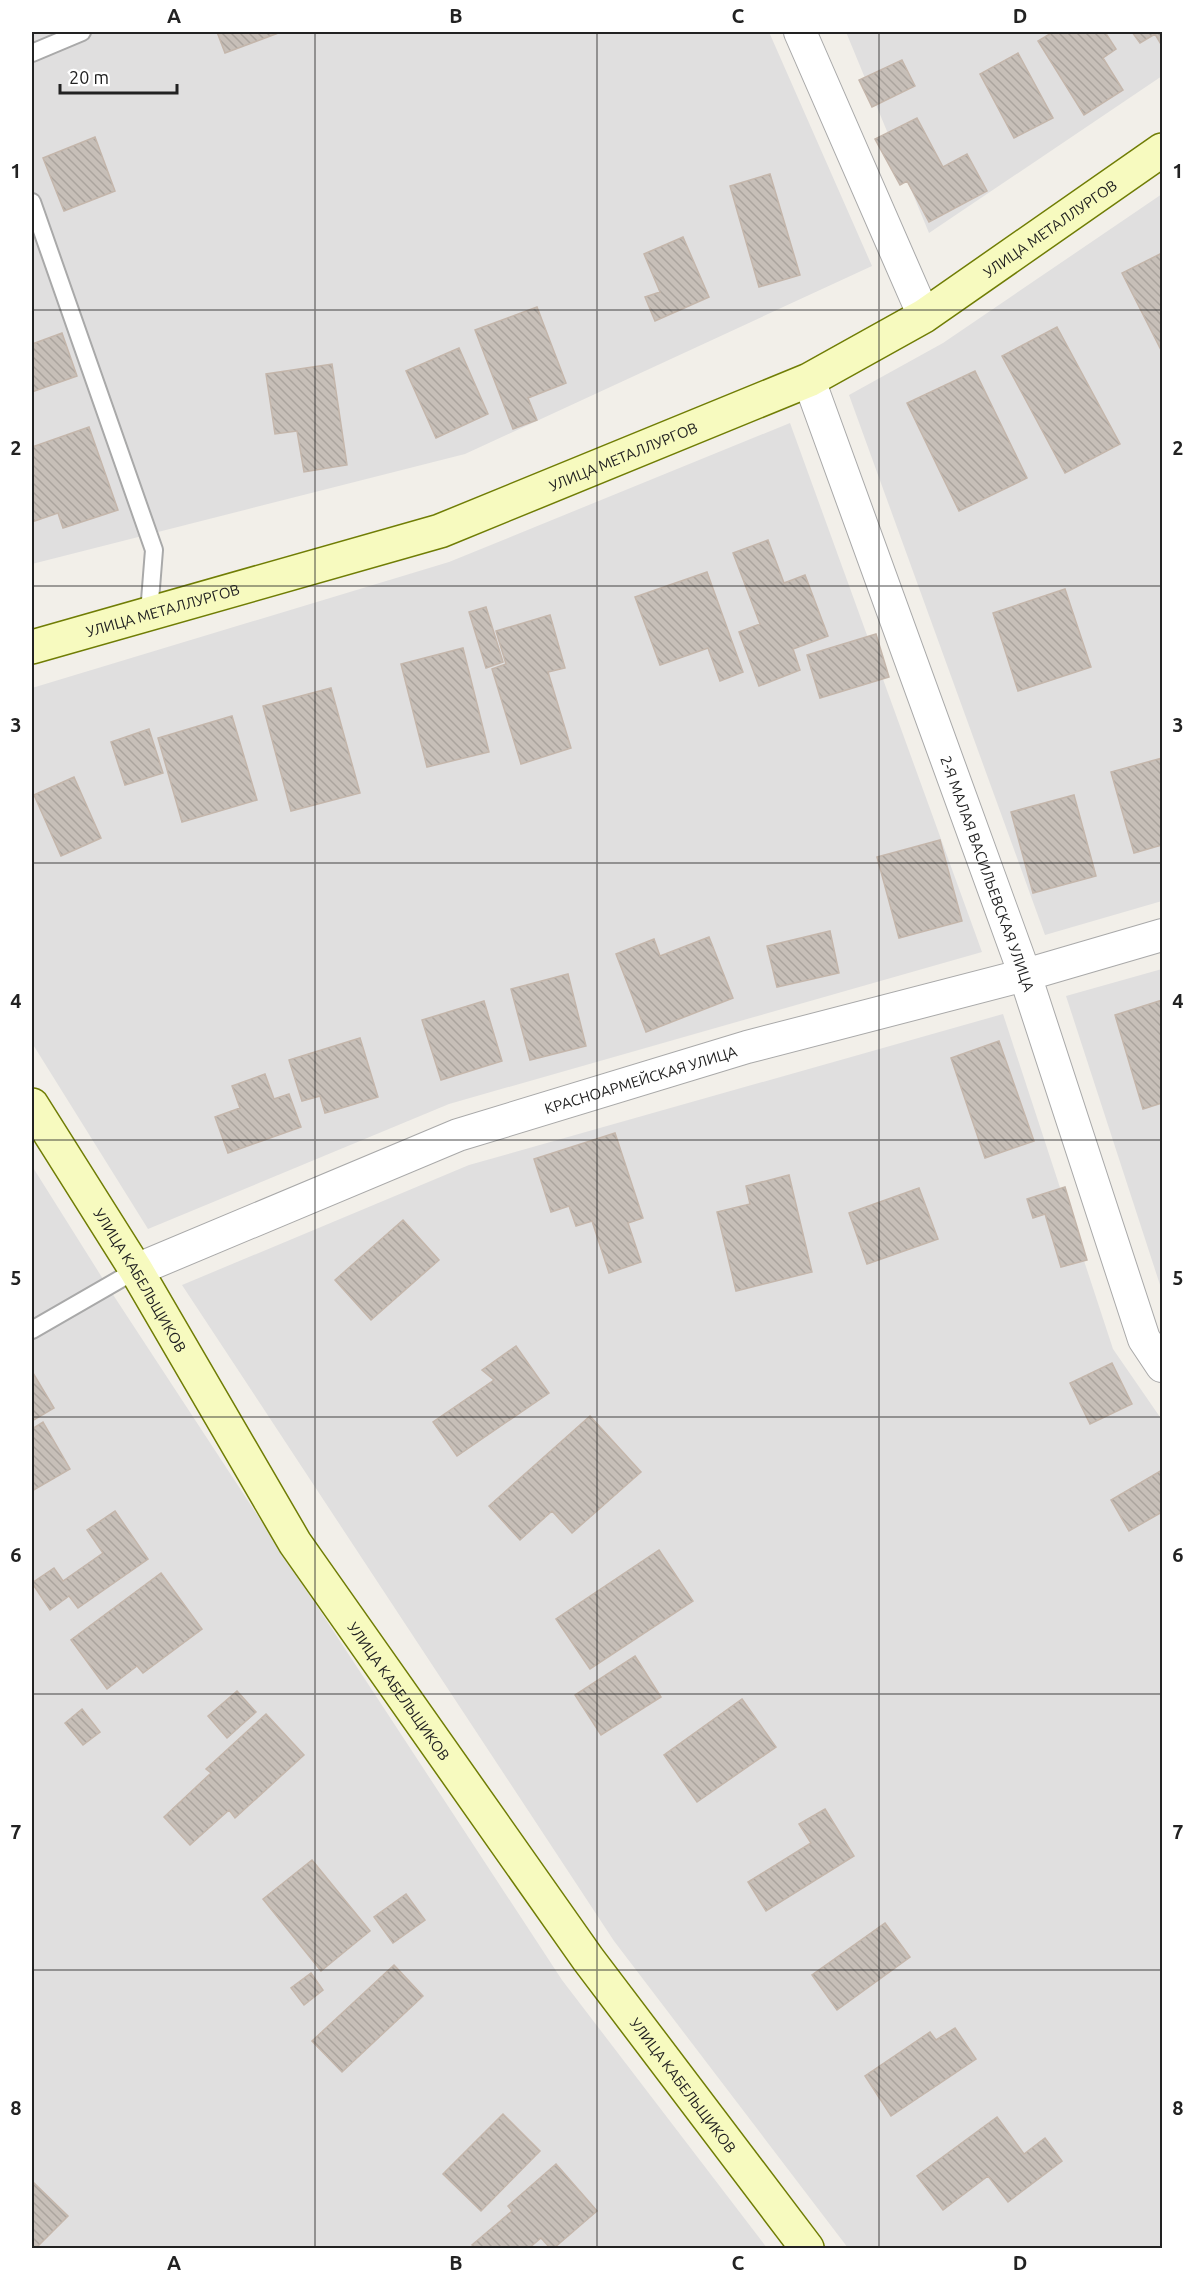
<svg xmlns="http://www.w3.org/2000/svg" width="1194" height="2280" font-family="Ubuntu,sans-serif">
  <defs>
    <pattern id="building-back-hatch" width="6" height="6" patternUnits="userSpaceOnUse" patternTransform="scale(1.5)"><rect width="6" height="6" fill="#c7bfb8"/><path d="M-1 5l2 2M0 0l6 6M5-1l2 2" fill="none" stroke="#aba49e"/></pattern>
  </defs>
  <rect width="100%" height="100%" fill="#f2efe9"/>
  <path fill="#e0dfdf" d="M32 32H769L872 266 465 454 32 564Z
    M846 32H1162V76L929 233Z
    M1162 194V901L1045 935 849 395 943 343Z
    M790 423 982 952 449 1104 148 1229 32 1043V688L449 562Z
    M1162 969V1291L1066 996Z
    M1003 1014 1113 1349 1162 1420V2248H848L614 1941 182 1285 469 1165Z
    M32 1166 108 1287 562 1980 767 2248H32Z"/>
  <path fill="url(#building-back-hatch)" stroke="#c4b6ab" stroke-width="1.5" d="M217 32H281L225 53Z
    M1053 32H1105L1116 49 1103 58 1123 90 1084 115 1038 41Z
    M1132 32H1162V46L1155 34 1140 43Z
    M1018 53 1053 118 1014 138 980 74Z
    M902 60 915 86 872 107 859 80Z
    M917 118 943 167 967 154 987 191 929 222 907 181 900 185 875 139Z
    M95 137 115 191 64 211 43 158Z
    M770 174 800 275 759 287 730 186Z
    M683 237 709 297 655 321 645 297 660 292 644 254Z
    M1162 253V352L1122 273Z
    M537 307 566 383 528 398 537 420 513 429 475 330Z
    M1057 327 1120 444 1065 473 1002 356Z
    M62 333 77 376 32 392V344Z
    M459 348 488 414 436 438 406 371Z
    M332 364 347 465 304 472 297 431 275 434 266 374Z
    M975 371 1027 478 959 511 907 403Z
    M89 427 118 510 63 528 58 513 32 522V447Z
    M768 540 784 583 805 575 828 636 793 649 800 670 759 686 739 632 760 624 733 553Z
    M707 572 743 672 720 681 708 648 660 665 635 597Z
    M1065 589 1091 667 1018 691 993 613Z
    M486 607 503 662 486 668 469 612Z
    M550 615 565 668 548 672 571 748 521 764 492 669 506 664 496 631Z
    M876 634 889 677 820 698 807 655Z
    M463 648 489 752 427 767 401 664Z
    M331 688 360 793 291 811 263 706Z
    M232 716 257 800 182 822 158 738Z
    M149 729 163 773 125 785 111 742Z
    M1162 758V845L1134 853 1111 772Z
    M74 777 101 838 61 856 34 795Z
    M1074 795 1096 876 1033 893 1011 812Z
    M940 840 962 921 899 938 877 857Z
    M830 931 839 973 777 987 767 946Z
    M709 937 733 998 646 1032 616 954 654 939 660 956Z
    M568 974 586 1046 530 1060 511 989Z
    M1162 1000V1103L1143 1109 1115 1015Z
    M484 1001 502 1061 441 1080 422 1020Z
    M360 1038 378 1097 325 1113 320 1096 302 1101 289 1060Z
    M999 1041 1034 1141 985 1158 951 1058Z
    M265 1074 274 1099 289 1094 301 1127 228 1153 215 1117 240 1108 232 1086Z
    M615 1133 643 1218 628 1223 641 1262 609 1273 592 1221 576 1226 569 1206 551 1212 534 1159Z
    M789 1175 812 1272 736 1291 717 1212 750 1204 746 1186Z
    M1065 1187 1087 1260 1061 1267 1045 1214 1033 1218 1027 1199Z
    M919 1188 938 1239 867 1264 849 1213Z
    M403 1220 439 1260 371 1320 335 1280Z
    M516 1346 549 1393 457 1456 433 1422 494 1380 482 1370Z
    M1112 1363 1132 1404 1090 1424 1070 1383Z
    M33 1373 54 1408 32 1421V1374Z
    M590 1416 641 1472 572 1533 552 1511 520 1540 489 1506Z
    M43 1422 70 1469 32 1491V1429Z
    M1162 1470V1512L1129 1531 1111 1500Z
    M115 1511 148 1559 78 1608 69 1596 50 1610 32 1583 54 1568 63 1581 103 1553 87 1530Z
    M659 1550 693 1601 590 1669 556 1619Z
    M161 1573 202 1629 143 1673 137 1666 107 1689 71 1640Z
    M635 1656 661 1697 601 1735 575 1695Z
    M237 1691 256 1712 227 1738 208 1716Z
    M742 1699 776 1747 697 1802 664 1755Z
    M82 1709 100 1732 83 1745 65 1723Z
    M266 1714 304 1755 235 1818 229 1810 190 1845 164 1817 211 1773 206 1769Z
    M825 1809 854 1856 766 1911 748 1882 811 1843 799 1824Z
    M312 1860 370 1931 321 1971 263 1899Z
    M406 1894 425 1920 393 1943 374 1917Z
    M885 1923 910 1957 837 2010 812 1975Z
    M394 1965 423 1996 342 2072 312 2041Z
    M311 1973 323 1990 304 2005 291 1988Z
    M955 2028 976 2059 891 2116 865 2076 930 2032 936 2040Z
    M503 2114 540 2151 481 2211 443 2174Z
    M997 2117 1024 2154 1045 2138 1062 2161 1008 2202 988 2176 943 2210 917 2176Z
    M556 2164 597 2211 554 2248H550L541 2238 529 2248H476L472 2245 512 2211 508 2206Z
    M32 2181 68 2216 36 2248H32Z"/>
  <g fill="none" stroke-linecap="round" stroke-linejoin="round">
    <g stroke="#a9a9a9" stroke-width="20">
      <path id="lane" d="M32 53 82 32
        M32 202 154 550 149 613
        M32 1330 136 1270"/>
    </g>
    <g stroke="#a9a9a9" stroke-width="34">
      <g id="street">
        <path d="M800 32 924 316"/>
        <path id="s1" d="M809 380 1025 975 1144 1339 1162 1366"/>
        <path id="s2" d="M136 1270 458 1135 747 1047 1025 975 1162 935"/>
      </g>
    </g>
    <g stroke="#707d05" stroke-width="36">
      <g id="secondary">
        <path id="s3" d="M32 647 440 531 809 380 924 316 1162 150"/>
        <path id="s4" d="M32 1105 136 1270 295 1543 588 1959 807 2248"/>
      </g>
    </g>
    <use href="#lane" stroke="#fff" stroke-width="16"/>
    <use href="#street" stroke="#fff" stroke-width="32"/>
    <use href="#secondary" stroke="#f7fabf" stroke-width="33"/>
  </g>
  <path fill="none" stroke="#222" stroke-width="1.5" stroke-opacity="0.55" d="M315 32V2248M597 32V2248M879 32V2248M32 310H1162M32 586H1162M32 863H1162M32 1140H1162M32 1417H1162M32 1694H1162M32 1970H1162"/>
  <g text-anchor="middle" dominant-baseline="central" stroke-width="4.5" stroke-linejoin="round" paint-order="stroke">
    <g font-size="15" fill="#222" stroke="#fff">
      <text stroke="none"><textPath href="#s3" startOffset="1108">УЛИЦА МЕТАЛЛУРГОВ</textPath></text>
      <text stroke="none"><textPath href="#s3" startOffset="622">УЛИЦА МЕТАЛЛУРГОВ</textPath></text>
      <text stroke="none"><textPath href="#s3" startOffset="136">УЛИЦА МЕТАЛЛУРГОВ</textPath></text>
      <text stroke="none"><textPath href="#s1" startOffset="525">2-Я МАЛАЯ ВАСИЛЬЕВСКАЯ УЛИЦА</textPath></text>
      <text stroke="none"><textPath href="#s2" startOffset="540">КРАСНОАРМЕЙСКАЯ УЛИЦА</textPath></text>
      <text stroke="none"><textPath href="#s4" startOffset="206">УЛИЦА КАБЕЛЬЩИКОВ</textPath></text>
      <text stroke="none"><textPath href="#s4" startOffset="692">УЛИЦА КАБЕЛЬЩИКОВ</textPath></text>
      <text stroke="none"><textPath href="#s4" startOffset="1178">УЛИЦА КАБЕЛЬЩИКОВ</textPath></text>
    </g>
  </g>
  <rect width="1194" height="2280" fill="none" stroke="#ffffff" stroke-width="66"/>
  <path d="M60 84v9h117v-9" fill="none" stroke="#222222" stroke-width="3"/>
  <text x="69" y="84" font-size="18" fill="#222222" stroke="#ffffff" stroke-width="4.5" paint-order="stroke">20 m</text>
  <rect x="33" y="33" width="1128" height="2214" fill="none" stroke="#222" stroke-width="2"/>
  <g font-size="20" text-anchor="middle" font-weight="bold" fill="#222">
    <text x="174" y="23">A</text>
    <text x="456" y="23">B</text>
    <text x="738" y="23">C</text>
    <text x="1020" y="23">D</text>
    <text x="16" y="178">1</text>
    <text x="1178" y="178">1</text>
    <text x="16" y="455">2</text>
    <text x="1178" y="455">2</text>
    <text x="16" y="732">3</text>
    <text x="1178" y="732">3</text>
    <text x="16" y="1008">4</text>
    <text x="1178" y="1008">4</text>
    <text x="16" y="1285">5</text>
    <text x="1178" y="1285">5</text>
    <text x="16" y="1562">6</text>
    <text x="1178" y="1562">6</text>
    <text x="16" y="1839">7</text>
    <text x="1178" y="1839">7</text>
    <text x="16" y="2115">8</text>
    <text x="1178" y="2115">8</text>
    <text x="174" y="2270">A</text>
    <text x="456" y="2270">B</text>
    <text x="738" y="2270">C</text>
    <text x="1020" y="2270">D</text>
  </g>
</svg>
